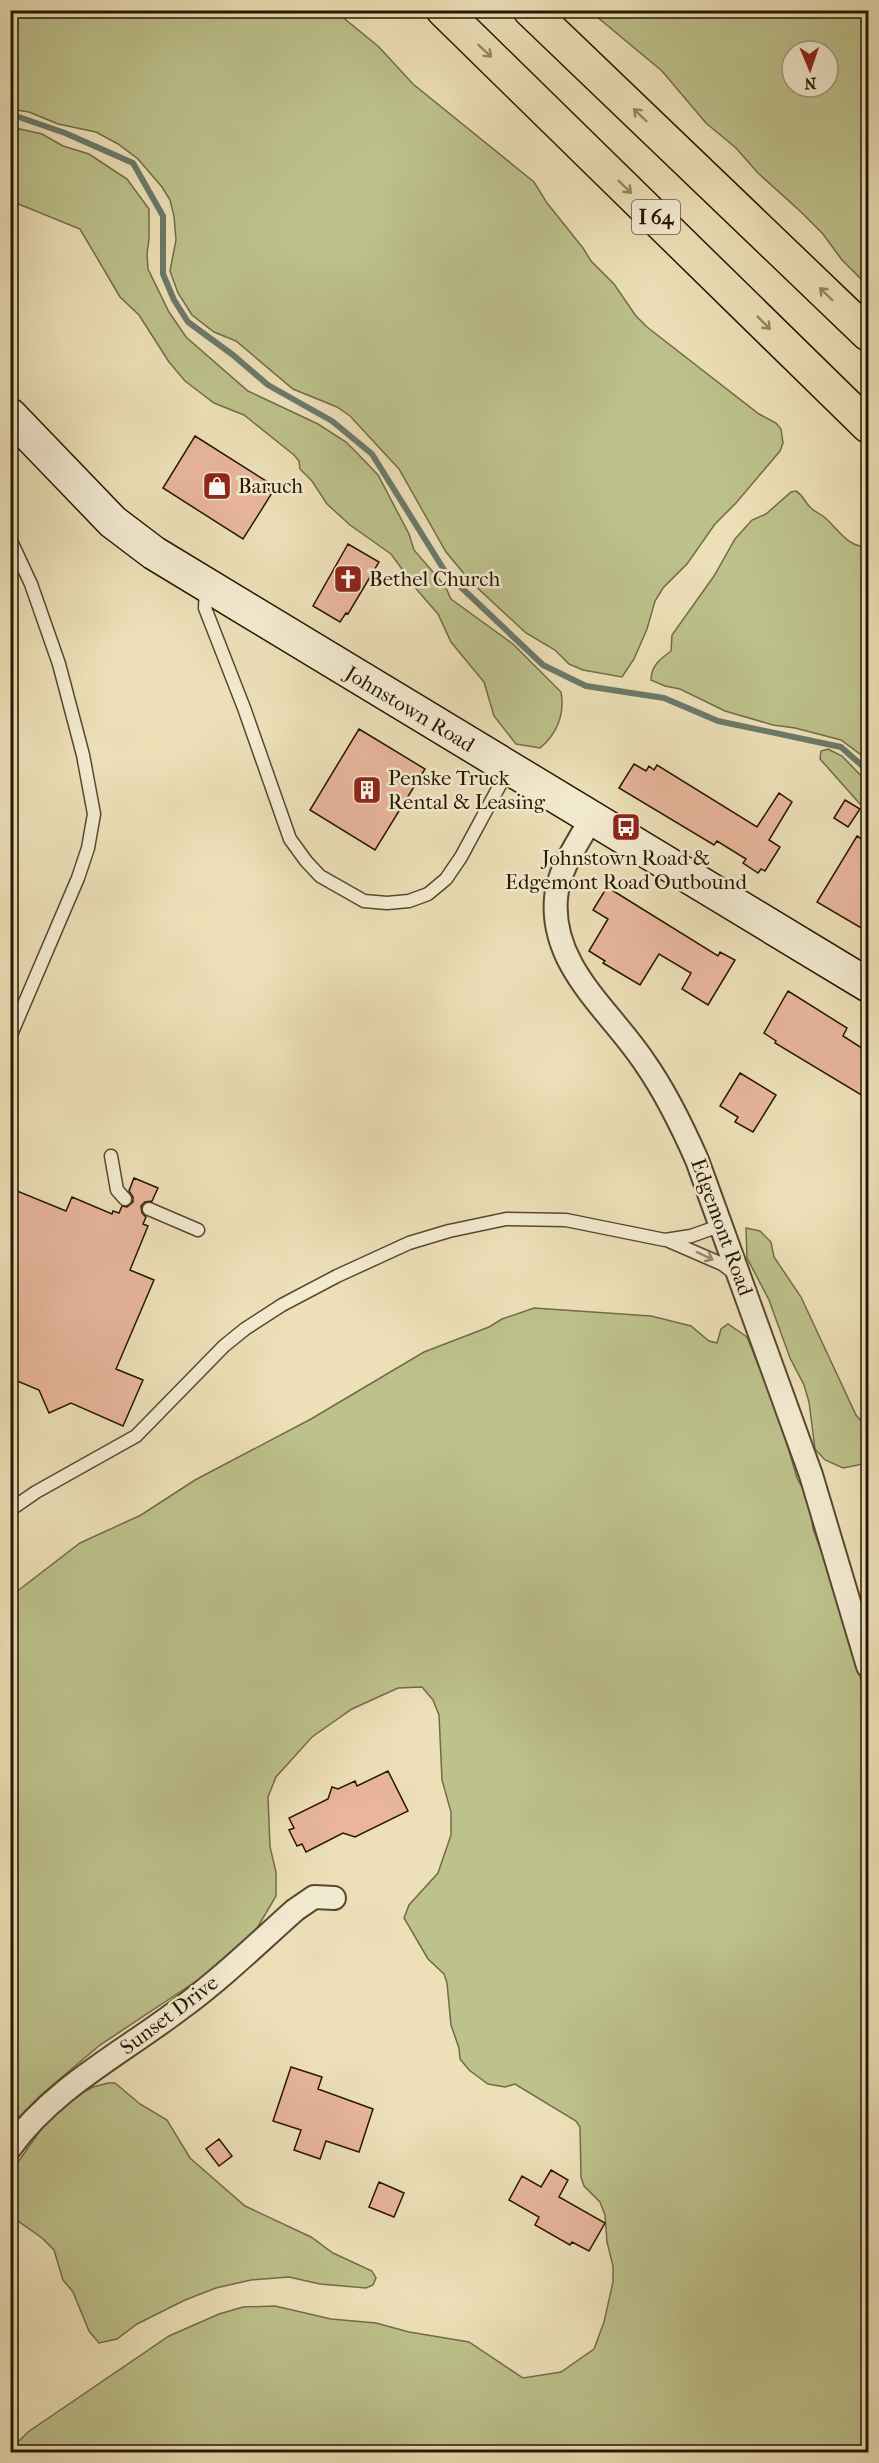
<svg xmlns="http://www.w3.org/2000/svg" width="879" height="2463" font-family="'IM FELL French Canon',serif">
  <rect width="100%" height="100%" fill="#ede0b8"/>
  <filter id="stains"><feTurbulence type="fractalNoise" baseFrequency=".00333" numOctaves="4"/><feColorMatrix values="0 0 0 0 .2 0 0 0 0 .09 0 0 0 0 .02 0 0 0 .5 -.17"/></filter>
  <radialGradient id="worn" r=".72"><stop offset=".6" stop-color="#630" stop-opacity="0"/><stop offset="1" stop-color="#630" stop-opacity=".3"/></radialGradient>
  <path fill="#bdc18b" stroke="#726c46" stroke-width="1.5" fill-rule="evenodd" d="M10 11H335L379 47 413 84 534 182 547 203 583 248 591 261 614 284 636 316 647 327 759 414 776 423 781 429 783 443 780 451 736 503 715 524 687 564 663 588 655 601 647 629 634 659 622 677 583 670 569 664 555 650 526 633 471 582 446 552 399 469 350 416 337 407 293 389 236 341 214 332 192 315 178 293 170 271 176 240 174 216 170 200 162 187 138 159 118 144 96 132 58 124 29 112 11 109Z
    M590 11H868V286L842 260 823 234 800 211 758 173 736 148 706 123 662 71ZM792 51H828V87H792Z
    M11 127 42 134 63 146 89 154 127 179 149 209V239L147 254 148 269 169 312 186 337 248 391 318 424 346 442 356 452 378 475 409 534 414 550 445 586 451 599 513 644 561 692C565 714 557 734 540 748L516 744 494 716 484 682 451 642 438 614 418 591 391 554 350 525 327 504 312 481 300 469 299 461 294 455 244 415 214 403 185 381 169 362 139 315 120 297 80 229 11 201Z
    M796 491C804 496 805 503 811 508 815 512 819 513 823 516 839 529 846 547 868 547V760L841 740 795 728 773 725 725 711 680 689 665 686 651 680C651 666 660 659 671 651L672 635 714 576 735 539 752 520 766 514 791 492Z
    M828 749 842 756 868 783V813L820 759 821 751Z
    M746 1228 760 1231 771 1242 774 1257 801 1297 856 1415 868 1429V1463L843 1468 825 1460 815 1449 809 1402 804 1385 790 1358 769 1300 747 1258Z
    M534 1308 651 1316 691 1326 709 1341 717 1343 721 1329 728 1324 747 1337 779 1417 797 1478 808 1498 813 1529 833 1582 840 1613 849 1635 868 1706V2452H11V2449L28 2432 169 2336 219 2314 243 2307 275 2306 331 2319 376 2323 409 2332 469 2342 523 2378 561 2372 594 2349 604 2322 613 2282V2266L607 2242 605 2215 600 2202 584 2186 581 2177 580 2127 576 2121 515 2084 505 2087 488 2084 469 2070 460 2059 459 2048 451 2025 447 1983 444 1974 428 1959 404 1918 409 1905 438 1873 451 1835V1812L442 1780 439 1715 433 1700 422 1687 398 1688 352 1709 312 1737 276 1777 268 1797 270 1847 276 1872V1896L256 1930 201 1978 100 2045 42 2094 11 2125V1596L80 1543 141 1515 195 1480 311 1419 424 1352 489 1327 502 1319Z
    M108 2083H115L140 2104 167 2120 190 2158 245 2206 311 2237 333 2253 372 2271 376 2278 373 2285 366 2288 320 2284 289 2277 251 2280 216 2288 185 2300 137 2324 117 2339 99 2343 89 2331 73 2292 63 2280 54 2250 42 2238 11 2216V2172L44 2125 72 2098 93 2087Z"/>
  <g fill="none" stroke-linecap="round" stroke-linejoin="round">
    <path stroke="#6b7a6a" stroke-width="6" d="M10 114 65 133 133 163 163 216V274L174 300 188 322 233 355 268 385 332 421 372 454 446 573 543 665 586 686 664 698 718 721 841 747 868 771"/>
  </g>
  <path fill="#e9b69d" stroke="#271600" stroke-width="1.5" d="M195 436 271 484 268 490 272 493 243 539 163 488Z
    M348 544 379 562 348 614 346 613 340 622 313 606Z
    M359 729 425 769 375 850 310 810Z
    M634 764 646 771 649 766 654 770 657 765 757 827 779 793 792 802 769 840 780 847 765 871 761 869 758 873 743 863 746 859 717 841 714 845 619 788Z
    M845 800 860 809 848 827 834 818Z
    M857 836 868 843V932L817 902Z
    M607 887 718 956 720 952 735 960 708 1005 682 989 691 973 659 954 640 985 603 963 605 961 589 951 608 919 593 910Z
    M788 991 847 1028 843 1036 868 1052V1099L775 1043 776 1041 764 1033Z
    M740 1073 776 1095 753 1132 735 1122 738 1117 720 1106Z
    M134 1178 158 1188 152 1201 145 1202 141 1206 142 1213 146 1217 143 1224 148 1226 130 1270 154 1280 116 1369 143 1380 123 1426 71 1403 49 1413 39 1390 10 1378V1188L66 1211 72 1197 112 1214 113 1211 119 1213 122 1206 127 1207 133 1202V1197L129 1191Z
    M388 1771 408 1811 355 1837 343 1833 306 1852 302 1844 297 1846 289 1830 294 1828 289 1818 328 1799 332 1787 338 1789 355 1781 357 1786Z
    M291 2067 322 2077 318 2089 373 2109 359 2152 326 2141 320 2159 294 2150 301 2130 273 2121Z
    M219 2139 232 2156 219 2166 206 2149Z
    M551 2170 568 2180 559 2197 605 2223 589 2251 572 2242 570 2245 535 2225 539 2217 509 2200 522 2176 541 2187Z
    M379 2182 404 2193 394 2217 369 2207Z"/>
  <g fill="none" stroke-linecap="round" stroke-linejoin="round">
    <g stroke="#58482e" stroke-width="15">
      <path id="lane" d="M10 539 31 584 59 664 83 755 94 814 88 848 78 878 10 1037
        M206 588 205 608 244 708 290 839 306 861 320 876 364 901 387 903 409 901 428 894 446 879 461 857 508 770
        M111 1156 117 1190 125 1199
        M149 1209 198 1230
        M669 1241 722 1264 734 1273
        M10 1510 36 1492 136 1436 224 1346 245 1329 282 1305 337 1276 409 1243 449 1231 506 1219 566 1220 665 1240 691 1236 722 1225"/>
    </g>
    <g stroke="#58482e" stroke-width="26">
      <path id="street" d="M591 819C578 843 558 870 556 898 550 967 611 1011 645 1063 666 1093 682 1126 697 1160L811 1475 868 1666
        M10 2148C53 2088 122 2053 180 2009 221 1979 257 1944 295 1910L314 1897 334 1898"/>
    </g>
    <g stroke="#271600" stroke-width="36">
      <path id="secondary" d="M10 415 113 522 154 553 868 985"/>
    </g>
    <g stroke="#271600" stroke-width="36">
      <path id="highway" d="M443 10 868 426
        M530 10 868 334"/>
    </g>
    <use href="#lane" stroke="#f3ebd1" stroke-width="12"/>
    <use href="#street" stroke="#f3ebd1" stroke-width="22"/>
    <use href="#secondary" stroke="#f3ebd1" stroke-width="33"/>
    <use href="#highway" stroke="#ede0b8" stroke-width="33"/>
  </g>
  <defs><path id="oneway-shaft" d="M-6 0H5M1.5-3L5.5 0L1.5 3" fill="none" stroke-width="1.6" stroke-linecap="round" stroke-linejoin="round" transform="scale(1.5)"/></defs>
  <g stroke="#948565">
    <use href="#oneway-shaft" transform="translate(485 51) rotate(43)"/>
    <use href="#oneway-shaft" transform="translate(640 115) rotate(-136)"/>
    <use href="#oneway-shaft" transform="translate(625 187) rotate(44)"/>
    <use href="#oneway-shaft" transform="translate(826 294) rotate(-136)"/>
    <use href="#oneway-shaft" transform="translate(764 323) rotate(45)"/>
  </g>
  <use stroke="#978b73" href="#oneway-shaft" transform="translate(705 1256) rotate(25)"/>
  <defs>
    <g id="shop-square" transform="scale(1.5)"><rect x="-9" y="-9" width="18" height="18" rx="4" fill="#8f2418" stroke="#f3ebd1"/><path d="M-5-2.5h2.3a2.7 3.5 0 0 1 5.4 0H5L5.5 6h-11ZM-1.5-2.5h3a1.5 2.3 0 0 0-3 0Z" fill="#fff"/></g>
    <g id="church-square" transform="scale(1.5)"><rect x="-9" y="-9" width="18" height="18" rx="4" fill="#8f2418" stroke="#f3ebd1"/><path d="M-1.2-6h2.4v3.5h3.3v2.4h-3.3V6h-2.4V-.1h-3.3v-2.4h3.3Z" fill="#fff"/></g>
    <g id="building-square" transform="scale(1.5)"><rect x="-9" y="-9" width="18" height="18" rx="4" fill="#8f2418" stroke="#f3ebd1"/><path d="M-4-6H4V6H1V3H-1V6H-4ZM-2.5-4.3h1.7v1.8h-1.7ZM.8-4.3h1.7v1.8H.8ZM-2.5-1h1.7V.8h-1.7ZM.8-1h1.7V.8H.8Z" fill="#fff"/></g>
    <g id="bus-square" transform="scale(1.5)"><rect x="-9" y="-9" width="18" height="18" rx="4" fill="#8f2418" stroke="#f3ebd1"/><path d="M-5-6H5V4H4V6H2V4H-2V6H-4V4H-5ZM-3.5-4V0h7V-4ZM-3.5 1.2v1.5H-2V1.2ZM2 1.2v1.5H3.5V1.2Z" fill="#fff"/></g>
  </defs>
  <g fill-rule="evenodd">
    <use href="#shop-square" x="217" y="486"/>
    <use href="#church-square" x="348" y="579"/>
    <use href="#building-square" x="367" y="790"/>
    <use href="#bus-square" x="626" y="827"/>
  </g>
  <g text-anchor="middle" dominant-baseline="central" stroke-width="5" stroke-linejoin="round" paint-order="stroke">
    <rect fill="#f3ebd1" stroke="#64563f" stroke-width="1.5" x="632" y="200" width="48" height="34" rx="4.5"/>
    <g font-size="20" font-weight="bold" fill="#271600">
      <text x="656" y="217">I 64</text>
    </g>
    <g font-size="21" fill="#271600" stroke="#f3ebd1" text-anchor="start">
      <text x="238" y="486">Baruch</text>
      <text x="369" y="579">Bethel Church</text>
      <text x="388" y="778">Penske Truck<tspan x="388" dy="24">Rental &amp; Leasing</tspan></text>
      <text x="626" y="858" text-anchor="middle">Johnstown Road &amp;<tspan x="626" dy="24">Edgemont Road Outbound</tspan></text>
    </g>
    <g font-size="21" fill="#271600" stroke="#f3ebd1">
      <text transform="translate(410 709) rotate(31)">Johnstown Road</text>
      <text transform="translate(722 1227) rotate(70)">Edgemont Road</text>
      <text transform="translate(169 2015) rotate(-37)">Sunset Drive</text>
    </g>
  </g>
  <rect width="879" height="2463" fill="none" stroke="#ede0b8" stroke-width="36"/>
  <rect x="12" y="12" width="855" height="2439" fill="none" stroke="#271600" stroke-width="3"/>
  <rect x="18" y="18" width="843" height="2427" fill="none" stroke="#271600" stroke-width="1.5"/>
  <g transform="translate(810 69) rotate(178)"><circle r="28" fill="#f3ebd1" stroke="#a1967d" stroke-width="1.5"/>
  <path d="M0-4.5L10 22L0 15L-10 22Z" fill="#8f2418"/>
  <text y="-9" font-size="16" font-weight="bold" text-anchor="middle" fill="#271600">N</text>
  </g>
  <rect width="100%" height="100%" filter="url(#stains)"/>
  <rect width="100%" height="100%" fill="url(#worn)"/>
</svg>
